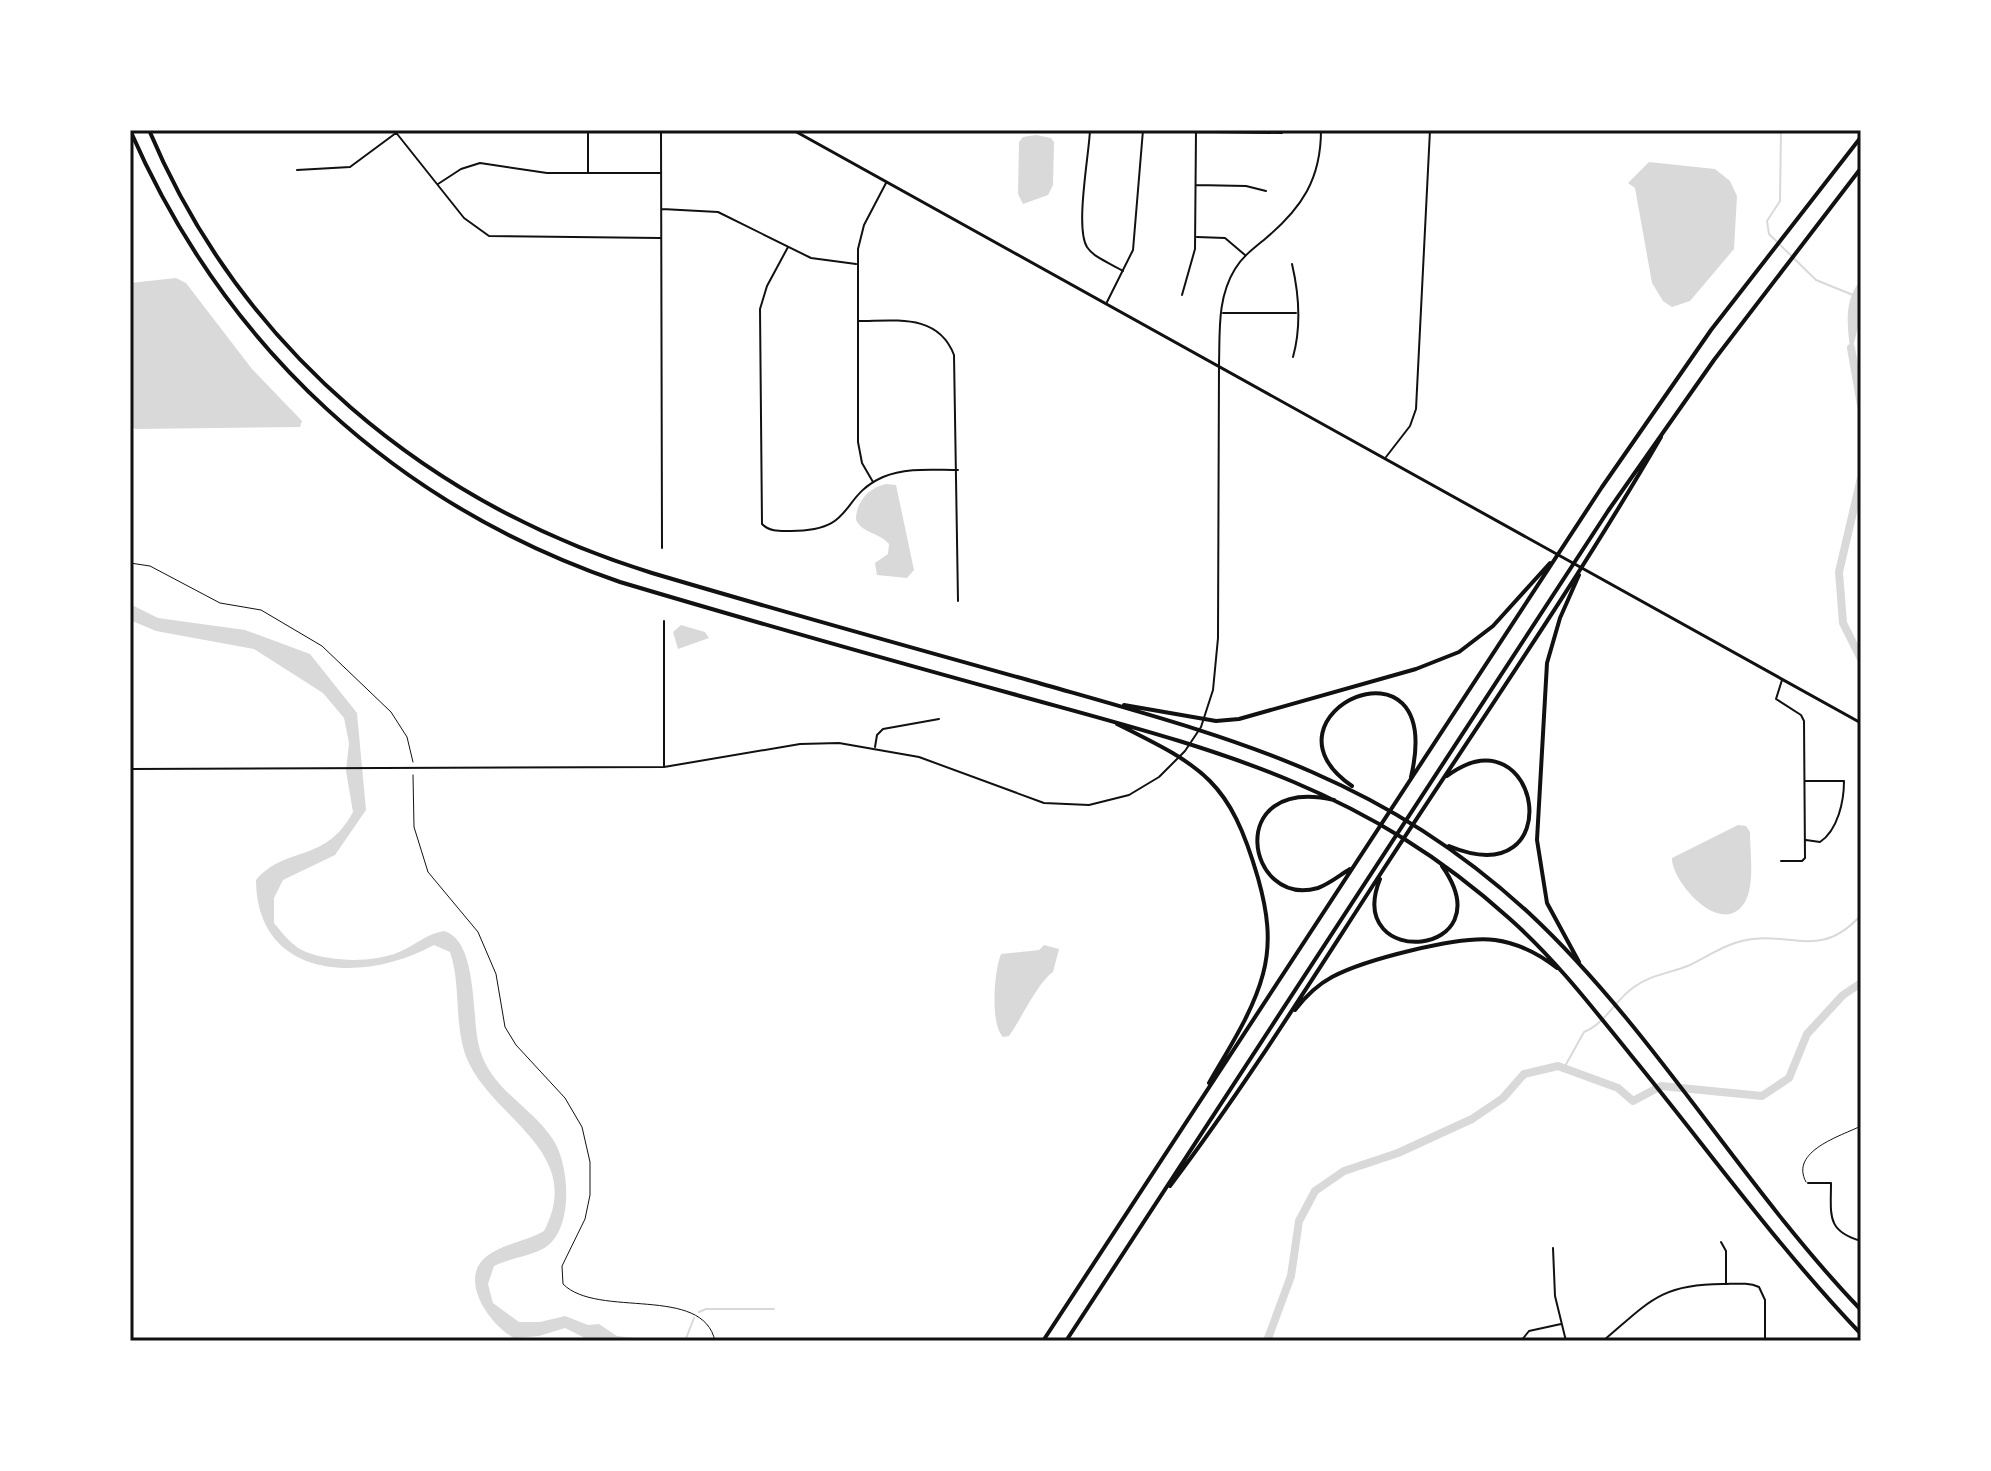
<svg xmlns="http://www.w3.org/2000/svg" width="1991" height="1471" font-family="'Fira Sans',sans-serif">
  <rect width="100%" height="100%" fill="#fff"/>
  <path fill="#d9d9d9" d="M1036 135 1051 138 1054 142 1053 185 1048 195 1023 204 1018 194 1019 142 1023 137Z
    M1649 162 1715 169 1730 181 1737 196 1734 249 1690 301 1672 307 1663 301 1652 283 1635 188 1628 183Z
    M176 278 186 283 252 369 302 421 300 427 135 429 130 425V283Z
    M1861 280V314L1851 356C1848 329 1842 302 1861 280Z
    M886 484 896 485 914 570 907 578 877 575 875 563 888 554 889 544C879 532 863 534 856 520 856 502 868 488 886 484Z
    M130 604 158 618 245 630 310 654 357 713 366 810 335 855 283 880 274 898V923C283 934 293 947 306 952 332 962 373 963 399 952 416 945 426 934 444 931 477 940 472 1013 478 1042 487 1088 528 1103 552 1138 570 1163 574 1228 546 1247 532 1256 510 1258 494 1266L488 1284 493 1303 519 1322H540L565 1316 588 1325 599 1324 617 1336 661 1341H591L565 1328 539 1336 514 1338C490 1325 457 1279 487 1256 503 1244 527 1241 544 1231 587 1149 488 1118 465 1054 454 1020 461 984 450 952L434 945C366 983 257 982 256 880 286 845 325 864 353 812L346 771 349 743 344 718 323 693 254 649 156 631 130 620Z
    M681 625 705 632 709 638 678 649 673 632Z
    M1738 825 1746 826 1750 832C1750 852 1755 884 1745 902 1722 940 1671 881 1672 858Z
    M1044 945 1059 949 1053 972C1038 982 1020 1021 1009 1036L1003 1037C990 1024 994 971 1001 954L1039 950Z"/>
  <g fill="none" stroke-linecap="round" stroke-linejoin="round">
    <path stroke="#d9d9d9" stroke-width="2" d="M1781 130 1780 201 1767 221 1769 234 1816 280 1853 295
      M1564 1068 1584 1032C1605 1024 1615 1000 1634 987 1652 974 1671 973 1690 965 1705 958 1719 948 1735 943 1787 926 1817 964 1861 915
      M699 1312 706 1309H774
      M685 1341 694 1318"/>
    <path stroke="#d9d9d9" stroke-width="8" d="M1851 348 1861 405
      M1861 478 1839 572 1843 623 1861 659
      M1267 1341 1291 1276 1299 1221 1315 1191 1344 1171 1398 1153 1472 1119 1503 1098 1524 1074 1558 1066 1618 1088 1633 1101 1661 1086 1762 1096 1789 1078 1807 1034 1843 995 1861 983"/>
    <path stroke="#111" stroke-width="1" d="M130 563 150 566 220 603 261 610 322 646 391 712 407 737 413 762
      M413 775 414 827 428 872 478 932 496 974 505 1027 516 1045 565 1098 582 1127 590 1162V1195L585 1219 562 1266 563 1284C598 1319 703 1284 715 1341"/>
    <path stroke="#111" stroke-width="1" d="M1806 1182C1789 1151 1841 1136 1861 1126"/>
    <path stroke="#111" stroke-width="2" d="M394 130 464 218 489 236 660 238
      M588 130V173
      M661 130 662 548
      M1090 130C1089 155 1075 228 1087 247 1094 258 1112 264 1123 271
      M1196 132 1282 133
      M297 170 350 167 400 130
      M438 184 461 169 480 163 547 173H661
      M1196 185 1246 186 1266 191
      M662 209 718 212 811 258 856 264
      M1197 237 1225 238 1245 255
      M788 247 767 286 760 309 762 524C770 532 780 531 791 531 857 531 838 497 883 477 906 467 933 470 958 470
      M1292 264C1299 294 1301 328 1293 357
      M1182 295 1195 249 1196 130
      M1107 302 1133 250 1143 130
      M1223 313H1296
      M858 321C895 321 938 313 954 355L958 601
      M1219 364C1220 332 1217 298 1235 269 1242 257 1254 248 1265 239 1302 208 1321 179 1321 130
      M1386 457 1410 426 1416 409 1430 130
      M873 482 862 463 858 442V249L864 225 886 183
      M664 621V766
      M875 747 877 735 883 729 939 719
      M1805 781H1844C1844 801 1838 830 1820 842L1806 840
      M1781 861H1802L1805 858 1804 721 1801 715 1776 699 1782 680
      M1808 1183H1831C1831 1215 1826 1231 1861 1241
      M1721 1242 1726 1251V1284
      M1553 1248 1555 1296 1566 1341
      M1521 1341 1529 1331 1561 1324
      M1603 1341C1648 1303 1660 1284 1722 1284 1735 1284 1748 1282 1759 1287L1765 1300V1341"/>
    <path stroke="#111" stroke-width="2" d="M130 769 664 767 800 744 839 743 919 757 1044 803 1089 805 1129 795 1159 777 1185 751 1201 727 1213 690 1218 638 1219 364"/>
    <path stroke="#111" stroke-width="3" d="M793 130 1861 723"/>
    <path stroke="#111" stroke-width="4" d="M130 130C225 348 396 505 620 582 751 621 882 658 1013 694 1204 747 1357 781 1510 919 1555 959 1592 1007 1630 1054 1707 1148 1777 1246 1861 1334
      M149 130C241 349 428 504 652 573 777 610 902 645 1028 680 1223 736 1375 771 1530 914 1654 1030 1743 1187 1861 1310
      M1124 705 1216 721 1239 719 1416 669 1459 652 1493 626 1550 563
      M1117 724C1204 767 1230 781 1258 878 1267 910 1272 941 1263 974 1253 1012 1229 1048 1209 1083
      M1447 776C1541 707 1571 897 1449 846
      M1352 786C1248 715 1447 623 1411 777
      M1334 800C1223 775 1246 909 1318 888 1329 884 1340 875 1350 869
      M1380 879C1343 971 1507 958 1442 866
      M1579 962 1547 903 1537 840 1547 663 1560 618 1579 575
      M1295 1010C1305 997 1317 985 1332 977 1364 960 1459 935 1495 940 1517 943 1539 954 1557 968
      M1170 1186C1247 1084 1314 976 1383 870 1477 726 1575 585 1661 437
      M1043 1341 1602 487 1711 330 1861 137
      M1066 1341 1608 511 1714 360 1861 168"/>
  </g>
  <rect width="1991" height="1471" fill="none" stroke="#ffffff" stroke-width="264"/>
  <rect x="132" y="132" width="1727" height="1207" fill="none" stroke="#111" stroke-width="3"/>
</svg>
